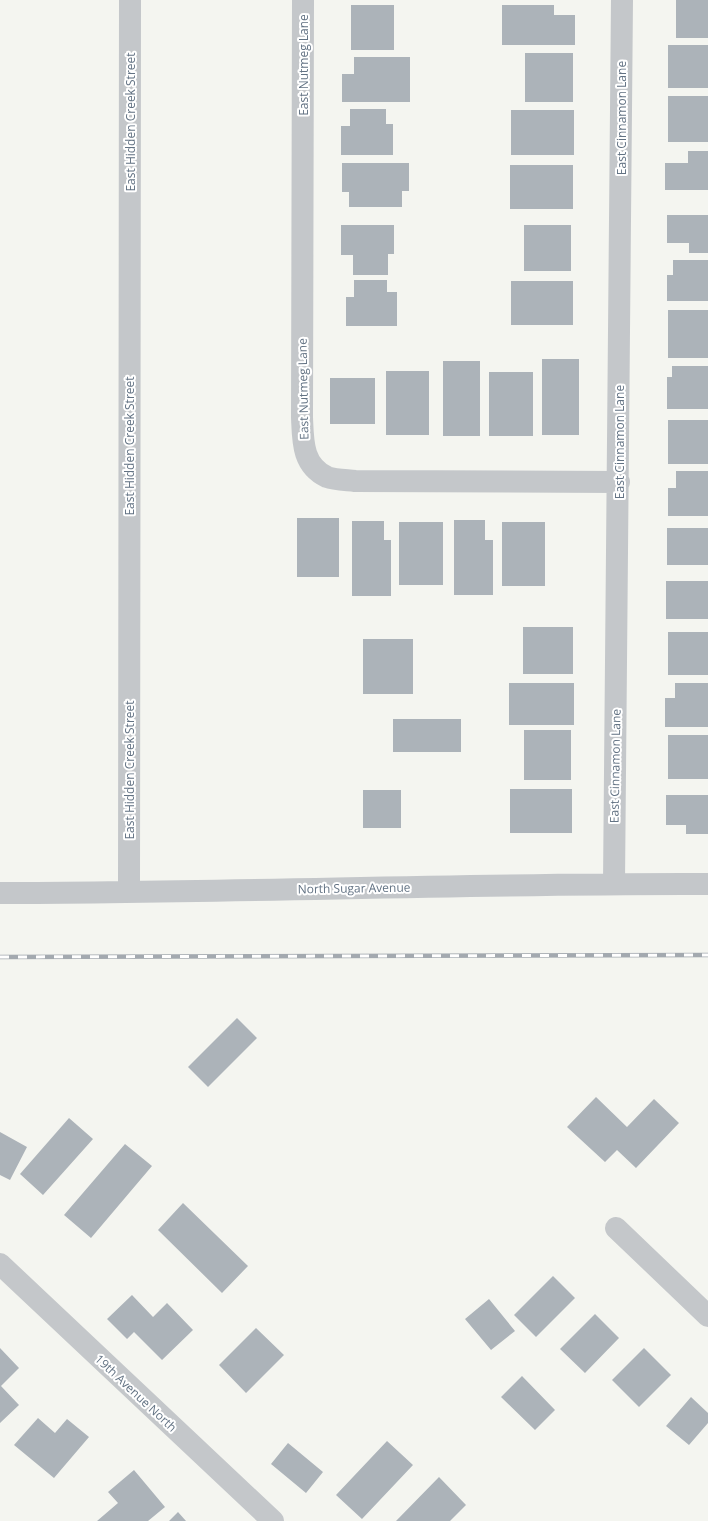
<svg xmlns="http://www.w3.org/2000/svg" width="708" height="1521" font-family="'Open Sans',sans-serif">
  <rect width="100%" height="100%" fill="#f4f5f0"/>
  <path fill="#acb3b9" d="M676 0H708V38H676Z
    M351 5H394V50H351Z
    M502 5H554V15H575V45H502Z
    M668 45H708V88H668Z
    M525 53H573V102H525Z
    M354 57H410V102H342V74H354Z
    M668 96H708V142H668Z
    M350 109H386V124H393V155H341V126H350Z
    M511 110H574V155H511Z
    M688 151H708V190H665V163H688Z
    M342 163H409V191H402V207H349V192H342Z
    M510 165H573V209H510Z
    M667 215H708V253H689V243H667Z
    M341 225H394V254H388V275H353V255H341Z
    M524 225H571V271H524Z
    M673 260H708V301H667V275H673Z
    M354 280H387V292H397V326H346V297H354Z
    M511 281H573V325H511Z
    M668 310H708V358H668Z
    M542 359H579V435H542Z
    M443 361H480V436H443Z
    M672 366H708V409H667V377H672Z
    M386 371H429V435H386Z
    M489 372H533V436H489Z
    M330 378H375V424H330Z
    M668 420H708V464H668Z
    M676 471H708V516H668V488H676Z
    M297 518H339V577H297Z
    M454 520H485V540H493V595H454Z
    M352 521H384V540H391V596H352Z
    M399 522H443V585H399Z
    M502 522H545V586H502Z
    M667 528H708V565H667Z
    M666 581H708V619H666Z
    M523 627H573V674H523Z
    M668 632H708V675H668Z
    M363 639H413V694H363Z
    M509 683H574V725H509Z
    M675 683H708V727H665V698H675Z
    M393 719H461V752H393Z
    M524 730H571V780H524Z
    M668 735H708V779H668Z
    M510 789H572V833H510Z
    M363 790H401V828H363Z
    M666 795H708V834H686V825H666Z
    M237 1018 257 1038 208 1087 188 1067Z
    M596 1097 627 1127 654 1099 679 1123 636 1168 617 1150 605 1162 567 1127Z
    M69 1118 93 1139 43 1195 20 1174Z
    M0 1132 27 1147 10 1180 0 1175Z
    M125 1144 152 1166 91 1238 64 1215Z
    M183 1203 248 1266 222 1293 158 1230Z
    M553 1276 575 1298 536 1337 514 1315Z
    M132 1295 153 1317 167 1303 193 1330 162 1360 134 1332 127 1339 107 1319Z
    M489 1299 515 1331 491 1350 465 1319Z
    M595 1314 619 1338 585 1373 560 1349Z
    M256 1328 284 1355 246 1393 219 1365Z
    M0 1348 19 1368 1 1386 19 1405 0 1423Z
    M644 1348 671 1375 639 1407 612 1380Z
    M522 1376 555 1410 535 1430 501 1397Z
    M691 1397 708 1413V1423L689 1445 666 1426Z
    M38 1418 55 1433 67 1419 89 1437 54 1478 14 1445Z
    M387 1441 413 1465 362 1519 336 1495Z
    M288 1443 323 1472 306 1493 271 1464Z
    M134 1470 165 1507 148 1521H97L118 1503 108 1492Z
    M439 1477 466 1505 450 1521H396Z
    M178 1512 186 1521H169Z"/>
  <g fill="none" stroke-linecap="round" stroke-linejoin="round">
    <path stroke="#c4c7ca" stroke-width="22" d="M303 0 302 417C303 441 302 465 327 477 335 480 347 480 355 481L619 482
      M614 883 622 0
      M129 892 130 0
      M0 893C236 893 472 883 708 884
      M616 1228 708 1316
      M0 1264 273 1521"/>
    <g stroke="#a3a9af" stroke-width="4.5">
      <path id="rail" d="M0 957 708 955"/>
    </g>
    <use href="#rail" stroke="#fff" stroke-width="3" stroke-dasharray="9" stroke-linecap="butt"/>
  </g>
  <g text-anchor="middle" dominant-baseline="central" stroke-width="4" stroke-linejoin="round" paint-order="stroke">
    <g font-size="12" fill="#627283" stroke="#fff">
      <text transform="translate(303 65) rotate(-90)">East Nutmeg Lane</text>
      <text transform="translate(621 118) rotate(-90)">East Cinnamon Lane</text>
      <text transform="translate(130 122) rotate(-90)">East Hidden Creek Street</text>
      <text transform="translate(303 389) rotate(-91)">East Nutmeg Lane</text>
      <text transform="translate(619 442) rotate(-90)">East Cinnamon Lane</text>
      <text transform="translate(129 446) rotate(-90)">East Hidden Creek Street</text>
      <text transform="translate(615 766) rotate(-89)">East Cinnamon Lane</text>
      <text transform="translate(129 770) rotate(-90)">East Hidden Creek Street</text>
      <text transform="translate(354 888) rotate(-1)">North Sugar Avenue</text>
      <text transform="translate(136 1393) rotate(43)">19th Avenue North</text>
    </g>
  </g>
</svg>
